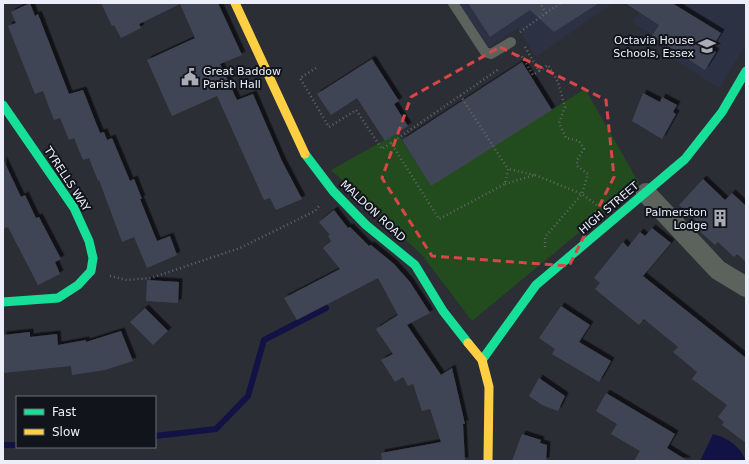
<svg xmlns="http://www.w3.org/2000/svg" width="749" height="464" font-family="'DejaVu Sans',sans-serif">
  <defs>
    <filter id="shadow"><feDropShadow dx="3.5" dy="-3.5" stdDeviation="0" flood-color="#0009"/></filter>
  </defs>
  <rect width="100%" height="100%" fill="#2c2e36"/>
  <path fill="#2c3144" d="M459 3H613L536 57 518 28 488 48Z
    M647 3H746V44L719 88 669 56 673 48 632 22Z"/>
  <path fill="#224b1e" d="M585 89 639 183 472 321 422 255 331 170 397 133 431 185Z"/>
  <path fill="#121245" d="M713 434C728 438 740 446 746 461H700Z"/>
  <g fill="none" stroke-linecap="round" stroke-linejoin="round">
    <path stroke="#121245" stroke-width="6" d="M155 436 216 429 248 396 264 340 326 308
      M3 445H17"/>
  </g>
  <path fill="#414554" filter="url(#shadow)" d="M30 3 35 16 38 14 69 94 83 90 100 133 104 132 107 140 112 138 130 181 134 179 142 199H140L157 241 170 236 177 255 147 268 134 237 122 242 99 180 98 181 89 158 83 160 74 138 69 140 60 118 54 120 43 91 35 94 8 26 16 23 11 12Z
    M101 3H218L242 55 220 64 237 100 253 94 282 161 302 199 276 210 270 198 264 200 217 96 172 116 147 60 195 38 180 4 139 24 141 28 121 38 114 25 112 26Z
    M468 3H599L554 32 530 10 490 37Z
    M625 3H672L721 33 711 49 716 52 705 70 652 36 659 25Z
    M372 59 399 101 394 104 408 126 385 141 357 98 331 115 317 94Z
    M522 62 552 110 431 186 402 140Z
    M643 93 660 102 662 97 677 105 673 112 676 114 662 139 632 121Z
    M3 159 21 197 25 195 36 218 39 217 61 259 55 262 60 274 38 285 8 227 3 229Z
    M703 179 725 200 732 193 746 206V262L737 254 734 257 718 242 715 245 697 229 701 225 679 205Z
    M334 210 348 228 350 227 369 246 371 245 394 264 410 282 430 313 407 325 441 375 452 368 465 424H463L465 461H382L381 453 441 442 430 409 422 411 413 384 408 386 403 377 395 382 381 360 393 354 376 329 398 315 378 278 297 320 284 298 340 269 323 248 331 241 328 236 330 235 319 222Z
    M652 228 671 243 643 276 746 358V443L722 425 724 422 718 417 727 405 692 379 697 372 673 352 678 347 644 319 639 325 595 289 600 283 594 278 623 242 628 247 640 232 645 236Z
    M147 280 179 282 178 303 146 301Z
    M561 306 590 325 579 342 611 361 599 382 552 354 555 349 539 338Z
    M145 308 168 331 153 345 130 322Z
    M121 331 133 361 105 370 72 375 71 366 3 373V335L30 332V337L57 334 58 345 86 340V342Z
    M539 378 565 396 558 411 542 405 529 396Z
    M606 393 675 434 667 448 688 461H634L640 451 611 434 617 424 596 411Z
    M522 434 541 440 540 443 547 445 546 461H512Z"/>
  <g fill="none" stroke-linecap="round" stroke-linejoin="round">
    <path stroke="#626665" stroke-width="2.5" stroke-dasharray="1 3" stroke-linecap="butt" d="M546 13 561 3
      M520 32 546 13 540 3
      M525 47 539 71 548 65 558 82 565 107 559 123 566 138 579 141 584 149 577 160V166L588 174 582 194 545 237V250
      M519 56 521 55 533 75 539 71
      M316 68 300 78 329 127 356 110 382 149 391 143 439 219 505 184 508 169 460 95
      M391 143 499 69
      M535 175 582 194 598 206
      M505 184 535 175 508 169
      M110 276 127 280 151 278 240 248 315 211 319 206"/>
    <path stroke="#5c635c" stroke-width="10" d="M453 3 485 52 491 54 511 42"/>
    <path stroke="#5c635c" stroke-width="20" d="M646 193 718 270 746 287"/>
    <path stroke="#16e098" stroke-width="9" d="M3 105 74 208 89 241 93 258 91 271 78 285 58 298 3 302
      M305 154 333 191 366 225 415 265 443 311 468 343
      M482 360 536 285 685 159 722 112 746 71"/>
    <path stroke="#ffcf43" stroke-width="9" d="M235 3 305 154
      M468 343 482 360 489 387 488 461"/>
  </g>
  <path fill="none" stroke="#d94647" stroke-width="3" stroke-dasharray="8 5" stroke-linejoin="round" d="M500 47 606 100 614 177 569 266 432 256 382 178 411 97Z"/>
  <defs>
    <g id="school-bare" transform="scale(1.38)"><path d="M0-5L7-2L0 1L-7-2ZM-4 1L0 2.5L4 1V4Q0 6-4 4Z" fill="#a9abb5" stroke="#12141b" stroke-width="2.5" paint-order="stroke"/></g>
    <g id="civic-bare" transform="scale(1.38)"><path d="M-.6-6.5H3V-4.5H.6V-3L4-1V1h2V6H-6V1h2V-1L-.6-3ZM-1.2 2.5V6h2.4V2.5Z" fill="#a9abb5" stroke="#12141b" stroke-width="2.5" paint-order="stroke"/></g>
    <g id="building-bare" transform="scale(1.38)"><path d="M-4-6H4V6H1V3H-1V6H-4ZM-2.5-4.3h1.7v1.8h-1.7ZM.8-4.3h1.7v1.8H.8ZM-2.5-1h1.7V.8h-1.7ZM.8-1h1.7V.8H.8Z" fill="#a9abb5" stroke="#12141b" stroke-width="2.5" paint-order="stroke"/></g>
  </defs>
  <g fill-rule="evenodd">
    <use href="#school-bare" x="707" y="46"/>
    <use href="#civic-bare" x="190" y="77"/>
    <use href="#building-bare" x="720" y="218"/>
  </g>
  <g text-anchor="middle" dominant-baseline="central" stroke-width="4" stroke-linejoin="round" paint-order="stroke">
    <g font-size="11" fill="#eceff9" stroke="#12141b" text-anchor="end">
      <text x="694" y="40">Octavia House<tspan x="694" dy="13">Schools, Essex</tspan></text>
      <text x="203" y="71" text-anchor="start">Great Baddow<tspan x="203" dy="13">Parish Hall</tspan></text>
      <text x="707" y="212">Palmerston<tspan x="707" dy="13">Lodge</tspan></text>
    </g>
    <g font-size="11" fill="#eceff9" stroke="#12141b">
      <text transform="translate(67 179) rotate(57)">TYRELLS WAY</text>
      <text transform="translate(609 208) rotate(-40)">HIGH STREET</text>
      <text transform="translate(373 211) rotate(43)">MALDON ROAD</text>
    </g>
  </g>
  <rect width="749" height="464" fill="none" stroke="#eceff9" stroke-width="8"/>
  <rect x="16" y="396" width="140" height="52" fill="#12141b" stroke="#696c74"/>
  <rect x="24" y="409" width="20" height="6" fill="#16e098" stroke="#696c74"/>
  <text x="52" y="416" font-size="12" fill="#eceff9">Fast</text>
  <rect x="24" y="429" width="20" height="6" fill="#ffcf43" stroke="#696c74"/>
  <text x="52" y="436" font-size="12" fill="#eceff9">Slow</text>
</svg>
